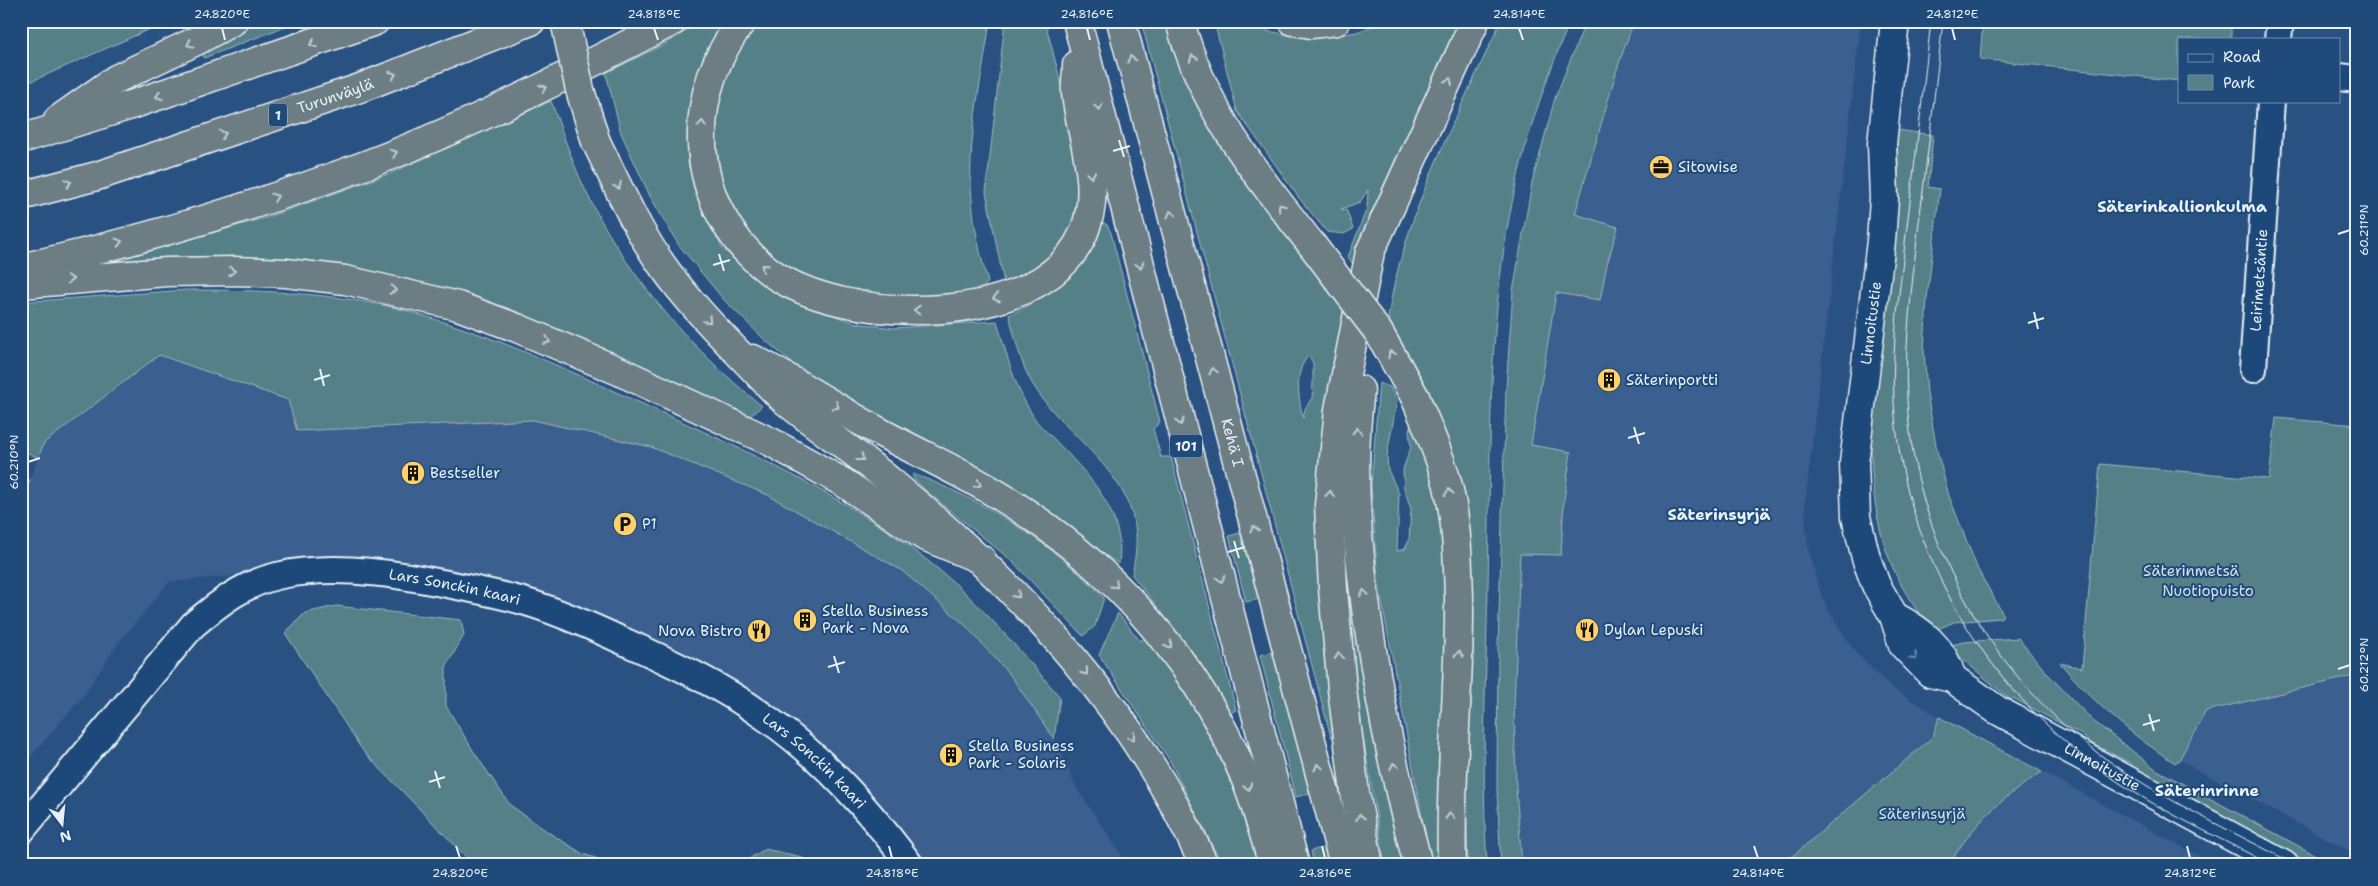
<svg xmlns="http://www.w3.org/2000/svg" width="2378" height="886" font-family="'Shantell Sans',sans-serif">
  <rect width="100%" height="100%" fill="#295282"/>
  <filter id="ink" filterUnits="userSpaceOnUse"><feTurbulence type="fractalNoise" baseFrequency=".02" numOctaves="2"/><feDisplacementMap in="SourceGraphic" scale="10" xChannelSelector="R" yChannelSelector="G"/><feConvolveMatrix kernelMatrix="1 2 1 2 8 2 1 2 1" color-interpolation-filters="sRGB"/></filter>
  <g filter="url(#ink)">
    <path fill="#3a5f8e" d="M1634 21H1861L1805 505 1806 527 1808 548 1820 591 1829 611 1855 652 1892 688 1939 717 1934 737 1782 865H1522L1516 788 1514 708 1520 554 1531 445 1556 293 1574 214 1618 66Z
      M159 355 288 400 298 431 533 420 651 447 768 495 901 570 964 624 1011 676 1056 741 1076 787 1128 865H924L915 851 738 689 659 641 526 589 251 574 169 582 117 645 84 695 21 768V502L44 443Z
      M2357 675V855L2179 760 2206 711Z
      M2028 764 2130 819 2216 865H1949L1955 848Z"/>
    <path fill="#568087" stroke="#9fb8c0" fill-rule="evenodd" d="M21 21H168L21 86Z
      M258 21H299L204 58 203 52Z
      M702 21H726L706 51 694 85 688 126V163L697 193 722 248 763 283 800 304 856 323 893 328 997 321C1006 353 1014 386 1032 414 1037 424 1047 432 1055 440 1088 475 1126 511 1119 564L1098 551 1066 523 1023 496 811 379 765 340 723 299 678 244 650 196 621 133 606 73 665 44Z
      M757 21H990C984 66 973 112 971 158 969 199 976 242 988 282L980 292 934 299 871 295 825 283 784 267 758 246 735 220 723 194 710 132 726 66 748 31Z
      M1005 21H1045C1054 58 1091 187 1078 216 1062 251 1039 270 1004 283L986 192Z
      M1141 21H1170L1304 254 1345 313 1336 733 1331 737ZM1309 356 1313 363V385L1312 398 1305 409 1303 418C1299 400 1293 370 1309 356Z
      M1214 21H1244L1267 31 1296 36 1325 37 1357 32 1385 21H1461L1357 270 1348 257 1367 208 1368 190 1360 202 1341 209 1347 211 1353 229 1344 234 1327 232 1299 198 1237 111Z
      M1501 21H1570C1549 72 1529 126 1517 180 1486 312 1491 451 1488 586 1486 678 1481 772 1487 865H1468L1466 784 1473 649 1472 598 1455 464 1429 391 1388 318C1402 219 1459 112 1501 21Z
      M1586 21H1634L1618 66 1575 214 1618 227 1607 264 1600 300 1556 293 1531 445 1571 452 1564 500 1561 555 1520 554 1514 708 1516 788 1522 865H1501L1497 790 1498 648 1506 389 1513 291 1532 183 1555 98Z
      M1983 21H2231V39H2179V81L1980 59Z
      M551 101C561 128 570 156 582 183 622 270 687 346 762 406L748 418 292 261 221 257 114 261 268 217 389 174Z
      M1897 130 1933 135 1928 187 1940 189 1927 298 1924 350 1927 393 1937 451 1949 496 1978 570 2003 614 2001 618 1954 622 1933 631C1884 573 1872 518 1871 444L1899 197Z
      M1104 223 1107 225 1111 233 1160 422 1153 429 1161 457H1171L1236 710 1230 713 1181 637 1132 575C1135 559 1138 543 1135 526 1125 466 1061 433 1032 383 1020 363 1015 337 1009 315 1042 299 1074 280 1093 248 1098 240 1098 230 1104 223Z
      M186 290C256 290 326 292 395 308 479 329 557 365 636 401 749 452 866 503 959 587 995 621 1028 660 1060 697L1054 739 1011 676 964 624 901 570 768 495 651 447 533 420 297 431 288 400 159 355 44 443 38 458 21 449V302Z
      M1379 383 1390 387 1397 400 1387 455 1388 470 1399 494 1397 551 1405 549 1409 540 1411 509 1404 488 1403 469 1411 447 1409 430 1412 420 1427 457 1447 541 1443 865H1431L1378 581 1371 486Z
      M2276 418 2357 425V675L2206 711 2179 760 2175 763C2131 735 2094 703 2060 663L2082 668 2100 464 2269 479Z
      M913 474C981 498 1055 545 1104 598L1095 626 1083 636 1012 561 926 491 913 478Z
      M21 476 30 480 21 502Z
      M1240 533 1259 599 1246 602 1229 536Z
      M336 606 461 620 464 635 446 667V706L474 752 510 805 548 832 583 854 617 865H474L363 751 285 633 305 613Z
      M1118 613 1140 641 1146 638C1200 706 1235 782 1261 865H1222L1170 761 1099 655Z
      M1358 618 1406 865H1385L1360 720 1350 623Z
      M2018 638 2045 671 2092 720 2157 770 2334 865H2314L2131 768 2132 764 2091 743 2082 735 2013 698 2011 700 1947 646 1964 642Z
      M1273 652 1310 793 1296 797 1260 655Z
      M1939 717 2042 772C2003 797 1972 824 1949 865H1782L1933 737Z
      M1325 847 1329 865H1314L1311 851Z
      M765 849 802 857 809 865H739Z"/>
    <g fill="none" stroke-linecap="round" stroke-linejoin="round">
      <g stroke="#e8f1f8" stroke-width="30">
        <g id="street">
          <path d="M2278 39 2280 21"/>
          <path d="M2339 77 2357 79"/>
          <path id="s1" d="M2253 369 2271 101"/>
          <path id="s2" d="M21 831 193 625C219 603 243 584 277 576 325 565 378 571 426 580 458 586 491 592 523 601 557 611 591 626 623 641 673 663 724 687 769 720 823 758 871 812 910 865"/>
        </g>
      </g>
      <g stroke="#e8f1f8" stroke-width="31">
        <g id="secondary">
          <path id="s3" d="M1895 21 1882 144 1884 199 1881 241 1854 463 1856 517 1866 558 1876 585 1894 616 1903 645 1930 673 1952 678 1997 710 2284 865"/>
          <path d="M1894 616C1922 631 1943 647 1952 678"/>
        </g>
      </g>
      <g stroke="#e8f1f8" stroke-width="31">
        <g id="highway">
          <path d="M742 21C714 58 700 99 702 144 704 195 729 241 769 271 842 326 1044 331 1084 232 1103 185 1081 140 1076 93 1075 84 1077 75 1077 65"/>
          <path d="M1077 21 1295 865"/>
          <path id="s4" d="M1121 21 1344 865"/>
          <path d="M1180 21C1202 108 1258 177 1312 245"/>
          <path d="M1293 21 1311 24 1336 21"/>
          <path d="M58 120 116 79 198 40 233 21"/>
          <path d="M21 139 128 106 375 21"/>
          <path d="M596 142C617 184 635 227 662 265 686 299 715 329 744 359 756 371 768 385 781 397 816 427 856 452 891 482 1021 589 1135 709 1204 865"/>
          <path id="s5" d="M21 196 97 176 360 88 531 21"/>
          <path d="M21 268C131 243 241 211 347 172 460 131 567 76 673 21"/>
          <path d="M21 284 167 272 235 271 286 273 345 280 458 306 517 328 619 371 771 442 844 483 924 536 982 560"/>
          <path d="M753 359C796 381 835 408 878 431 916 452 957 470 995 493 1105 558 1195 656 1244 775 1256 804 1264 834 1273 865"/>
          <path d="M1360 390C1350 465 1357 542 1367 616 1379 700 1396 783 1418 865"/>
          <path d="M1415 397C1427 426 1440 455 1448 486 1457 522 1458 562 1459 599 1460 688 1449 776 1452 865"/>
          <path d="M1369 865 1355 793 1342 689 1333 589 1329 505 1339 410 1370 252 1475 21"/>
        </g>
      </g>
      <use href="#street" stroke="#1f4a7a" stroke-width="26"/>
      <use href="#secondary" stroke="#1f4a7a" stroke-width="28"/>
      <use href="#highway" stroke="#6d7d84" stroke-width="28"/>
      <path stroke="#e8f1f8" stroke-width="1" d="M1931 21C1923 92 1915 163 1906 234 1900 289 1891 346 1894 402 1902 545 1977 675 2090 762 2144 804 2211 833 2271 865
        M1943 21C1935 91 1927 161 1918 230 1912 287 1904 343 1907 399 1914 538 1988 671 2099 754 2159 798 2230 830 2296 865"/>
      <g stroke="#e8f1f8" stroke-width="31" stroke-linecap="butt">
        <path id="highway-bridge" d="M565 21 580 90 596 142
          M1312 245 1379 333 1415 397"/>
      </g>
      <use href="#highway-bridge" stroke="#6d7d84" stroke-width="28"/>
    </g>
    <defs><path id="oneway-chevron" d="M-2-3.5L2.5 0L-2 3.5" fill="none" stroke-width="1.6" stroke-linecap="round" stroke-linejoin="round" transform="scale(1.25)"/></defs>
    <g stroke="#c3ced5">
      <use href="#oneway-chevron" transform="translate(190 44) rotate(154)"/>
      <use href="#oneway-chevron" transform="translate(313 44) rotate(161)"/>
      <use href="#oneway-chevron" transform="translate(1193 58) rotate(-110)"/>
      <use href="#oneway-chevron" transform="translate(1131 59) rotate(-105)"/>
      <use href="#oneway-chevron" transform="translate(393 75) rotate(-21)"/>
      <use href="#oneway-chevron" transform="translate(1449 81) rotate(-66)"/>
      <use href="#oneway-chevron" transform="translate(543 88) rotate(-25)"/>
      <use href="#oneway-chevron" transform="translate(159 96) rotate(161)"/>
      <use href="#oneway-chevron" transform="translate(1099 107) rotate(75)"/>
      <use href="#oneway-chevron" transform="translate(702 124) rotate(-86)"/>
      <use href="#oneway-chevron" transform="translate(223 134) rotate(-19)"/>
      <use href="#oneway-chevron" transform="translate(394 153) rotate(-22)"/>
      <use href="#oneway-chevron" transform="translate(1091 175) rotate(83)"/>
      <use href="#oneway-chevron" transform="translate(68 183) rotate(-15)"/>
      <use href="#oneway-chevron" transform="translate(618 186) rotate(64)"/>
      <use href="#oneway-chevron" transform="translate(275 197) rotate(-19)"/>
      <use href="#oneway-chevron" transform="translate(1281 207) rotate(-129)"/>
      <use href="#oneway-chevron" transform="translate(1171 214) rotate(-105)"/>
      <use href="#oneway-chevron" transform="translate(119 242) rotate(-15)"/>
      <use href="#oneway-chevron" transform="translate(1140 265) rotate(75)"/>
      <use href="#oneway-chevron" transform="translate(764 267) rotate(-140)"/>
      <use href="#oneway-chevron" transform="translate(232 271)"/>
      <use href="#oneway-chevron" transform="translate(70 279) rotate(-5)"/>
      <use href="#oneway-chevron" transform="translate(393 290) rotate(12)"/>
      <use href="#oneway-chevron" transform="translate(996 298) rotate(163)"/>
      <use href="#oneway-chevron" transform="translate(917 310) rotate(-179)"/>
      <use href="#oneway-chevron" transform="translate(708 320) rotate(47)"/>
      <use href="#oneway-chevron" transform="translate(547 341) rotate(23)"/>
      <use href="#oneway-chevron" transform="translate(1391 354) rotate(-119)"/>
      <use href="#oneway-chevron" transform="translate(1213 371) rotate(-105)"/>
      <use href="#oneway-chevron" transform="translate(836 406) rotate(32)"/>
      <use href="#oneway-chevron" transform="translate(1180 422) rotate(76)"/>
      <use href="#oneway-chevron" transform="translate(1357 431) rotate(-89)"/>
      <use href="#oneway-chevron" transform="translate(861 458) rotate(37)"/>
      <use href="#oneway-chevron" transform="translate(978 484) rotate(27)"/>
      <use href="#oneway-chevron" transform="translate(1449 492) rotate(-100)"/>
      <use href="#oneway-chevron" transform="translate(1330 494) rotate(-84)"/>
      <use href="#oneway-chevron" transform="translate(1254 529) rotate(-105)"/>
      <use href="#oneway-chevron" transform="translate(1221 579) rotate(75)"/>
      <use href="#oneway-chevron" transform="translate(1115 585) rotate(44)"/>
      <use href="#oneway-chevron" transform="translate(1364 593) rotate(-98)"/>
      <use href="#oneway-chevron" transform="translate(1017 595) rotate(45)"/>
      <use href="#oneway-chevron" transform="translate(1169 645) rotate(52)"/>
      <use href="#oneway-chevron" transform="translate(1459 654) rotate(-87)"/>
      <use href="#oneway-chevron" transform="translate(1339 656) rotate(-95)"/>
      <use href="#oneway-chevron" transform="translate(1085 672) rotate(52)"/>
      <use href="#oneway-chevron" transform="translate(1132 737) rotate(55)"/>
      <use href="#oneway-chevron" transform="translate(1394 766) rotate(-103)"/>
      <use href="#oneway-chevron" transform="translate(1318 767) rotate(-105)"/>
      <use href="#oneway-chevron" transform="translate(1248 787) rotate(69)"/>
      <use href="#oneway-chevron" transform="translate(1450 816) rotate(-91)"/>
      <use href="#oneway-chevron" transform="translate(1360 817) rotate(-101)"/>
    </g>
    <use stroke="#6f8dac" href="#oneway-chevron" transform="translate(1914 657) rotate(47)"/>
  </g>
  <path fill="none" stroke="#e8f1f8" stroke-width="2" d="M222 28 225 40M654 28 658 40M1087 28 1090 40M1519 28 1523 40M1952 28 1955 40M1119 140 1124 157M1113 151 1130 146M2338 234 2350 230M719 254 724 271M713 265 730 260M2034 312 2038 329M2028 323 2044 318M320 369 324 386M314 380 330 375M1634 427 1639 444M1628 438 1645 433M28 462 40 458M1234 541 1239 558M1228 552 1245 547M834 656 839 673M828 667 845 662M2338 669 2350 665M2149 714 2154 731M2143 725 2160 720M435 771 440 788M429 782 445 777M456 846 460 858M889 846 892 858M1322 846 1325 858M1754 846 1758 858M2187 846 2190 858"/>
  <defs>
    <g id="office-disc" transform="scale(1.25)"><circle r="9.5" fill="#ffd166" stroke="#1f4a7a"/><path d="M-6-3h4V-5.5h4V-3h4V5H-6ZM-1-4.5V-3h2v-1.5ZM-6 0V1H6V0Z" fill="#111"/></g>
    <g id="building-disc" transform="scale(1.25)"><circle r="9.5" fill="#ffd166" stroke="#1f4a7a"/><path d="M-4-6H4V6H1V3H-1V6H-4ZM-2.5-4.3h1.7v1.8h-1.7ZM.8-4.3h1.7v1.8H.8ZM-2.5-1h1.7V.8h-1.7ZM.8-1h1.7V.8H.8Z" fill="#111"/></g>
    <g id="parking-disc" transform="scale(1.25)"><circle r="9.5" fill="#ffd166" stroke="#1f4a7a"/><path d="M-3.5-5.5H1a3.5 3.5 0 0 1 0 7H-1V5.5H-3.5ZM-1-3.4V-.6H.8a1.4 1.4 0 0 0 0-2.8Z" fill="#111"/></g>
    <g id="restaurant-disc" transform="scale(1.25)"><circle r="9.5" fill="#ffd166" stroke="#1f4a7a"/><path d="M-5-6h1v4h1v-4h1v4h1v-4h1v5L-1.5 .5V6h-2V.5L-5-1ZM5-6V6H3V1.5H1.5Q1.5-4 5-6Z" fill="#111"/></g>
  </defs>
  <g fill-rule="evenodd">
    <use href="#office-disc" x="1661" y="167"/>
    <use href="#building-disc" x="1609" y="380"/>
    <use href="#building-disc" x="413" y="473"/>
    <use href="#parking-disc" x="625" y="524"/>
    <use href="#building-disc" x="805" y="620"/>
    <use href="#restaurant-disc" x="1587" y="630"/>
    <use href="#restaurant-disc" x="759" y="631"/>
    <use href="#building-disc" x="951" y="755"/>
  </g>
  <g text-anchor="middle" dominant-baseline="central" stroke-width="4" stroke-linejoin="round" paint-order="stroke">
    <g fill="#1f4a7a" stroke="#acbfd2" stroke-width="1">
      <rect x="269" y="103.5" width="18" height="23" rx="4"/>
      <rect x="1170" y="434.5" width="32" height="23" rx="4"/>
    </g>
    <g font-size="14" font-weight="bold" fill="#e8f1f8">
      <text x="278" y="115">1</text>
      <text x="1186" y="446">101</text>
    </g>
    <g font-size="15" fill="#e8f1f8" stroke="#1f4a7a">
      <text stroke="none"><textPath href="#s5" startOffset="330">Turunväylä</textPath></text>
      <text stroke="none"><textPath href="#s1" startOffset="89">Leirimetsäntie</textPath></text>
      <text transform="translate(1871 323) rotate(-83)">Linnoitustie</text>
      <text stroke="none"><textPath href="#s4" startOffset="436">Kehä I</textPath></text>
      <text stroke="none"><textPath href="#s2" startOffset="546">Lars Sonckin kaari</textPath></text>
      <text stroke="none"><textPath href="#s2" startOffset="951">Lars Sonckin kaari</textPath></text>
      <text stroke="none"><textPath href="#s3" startOffset="872">Linnoitustie</textPath></text>
    </g>
    <g font-size="15" fill="#e8f1f8" stroke="#1f4a7a" text-anchor="start">
      <text x="1678" y="167">Sitowise</text>
      <text x="1626" y="380">Säterinportti</text>
      <text x="430" y="473">Bestseller</text>
      <text x="642" y="524">P1</text>
      <text x="822" y="611">Stella Business<tspan x="822" dy="17">Park - Nova</tspan></text>
      <text x="1604" y="630">Dylan Lepuski</text>
      <text x="742" y="631" text-anchor="end">Nova Bistro</text>
      <text x="968" y="746">Stella Business<tspan x="968" dy="17">Park - Solaris</tspan></text>
    </g>
    <g font-size="15" fill="#d2e0e7" stroke="#1f4a7a">
      <text x="2191" y="571">Säterinmetsä</text>
      <text x="2208" y="591">Nuotiopuisto</text>
      <text x="1922" y="814">Säterinsyrjä</text>
    </g>
    <g font-size="16" font-weight="bold" fill="#e8f1f8" stroke="#1f4a7a">
      <text x="2182" y="206">Säterinkallionkulma</text>
      <text x="1719" y="514">Säterinsyrjä</text>
      <text x="2207" y="790">Säterinrinne</text>
    </g>
  </g>
  <rect width="2378" height="886" fill="none" stroke="#1f4a7a" stroke-width="55"/>
  <rect x="2178" y="38" width="162" height="65" fill="#1f4a7a" stroke="#6f8dac"/>
  <rect x="2188" y="54" width="25" height="8" fill="#1f4a7a" stroke="#6f8dac"/>
  <text x="2223" y="62" font-size="15" fill="#e8f1f8">Road</text>
  <rect x="2188" y="75" width="25" height="15" fill="#568087" stroke="#6f8dac"/>
  <text x="2223" y="88" font-size="15" fill="#e8f1f8">Park</text>
  <g transform="translate(62 824) rotate(164)" stroke="#1f4a7a" stroke-width="4" paint-order="stroke">
  <path d="M0-4L9 19L0 12L-9 19Z" fill="#e8f1f8"/>
  <text y="-8" font-size="14" font-weight="bold" text-anchor="middle" fill="#e8f1f8">N</text>
  </g>
  <rect x="28" y="28" width="2322" height="830" fill="none" stroke="#e8f1f8" stroke-width="2"/>
  <g font-size="12" text-anchor="middle" fill="#e8f1f8">
    <text x="222" y="18">24.820°E</text>
    <text x="654" y="18">24.818°E</text>
    <text x="1087" y="18">24.816°E</text>
    <text x="1519" y="18">24.814°E</text>
    <text x="1952" y="18">24.812°E</text>
    <text transform="translate(2364 230) rotate(-90)" y="4">60.211°N</text>
    <text transform="translate(14 462) rotate(-90)" y="4">60.210°N</text>
    <text transform="translate(2364 665) rotate(-90)" y="4">60.212°N</text>
    <text x="460" y="877">24.820°E</text>
    <text x="892" y="877">24.818°E</text>
    <text x="1325" y="877">24.816°E</text>
    <text x="1758" y="877">24.814°E</text>
    <text x="2190" y="877">24.812°E</text>
  </g>
</svg>
